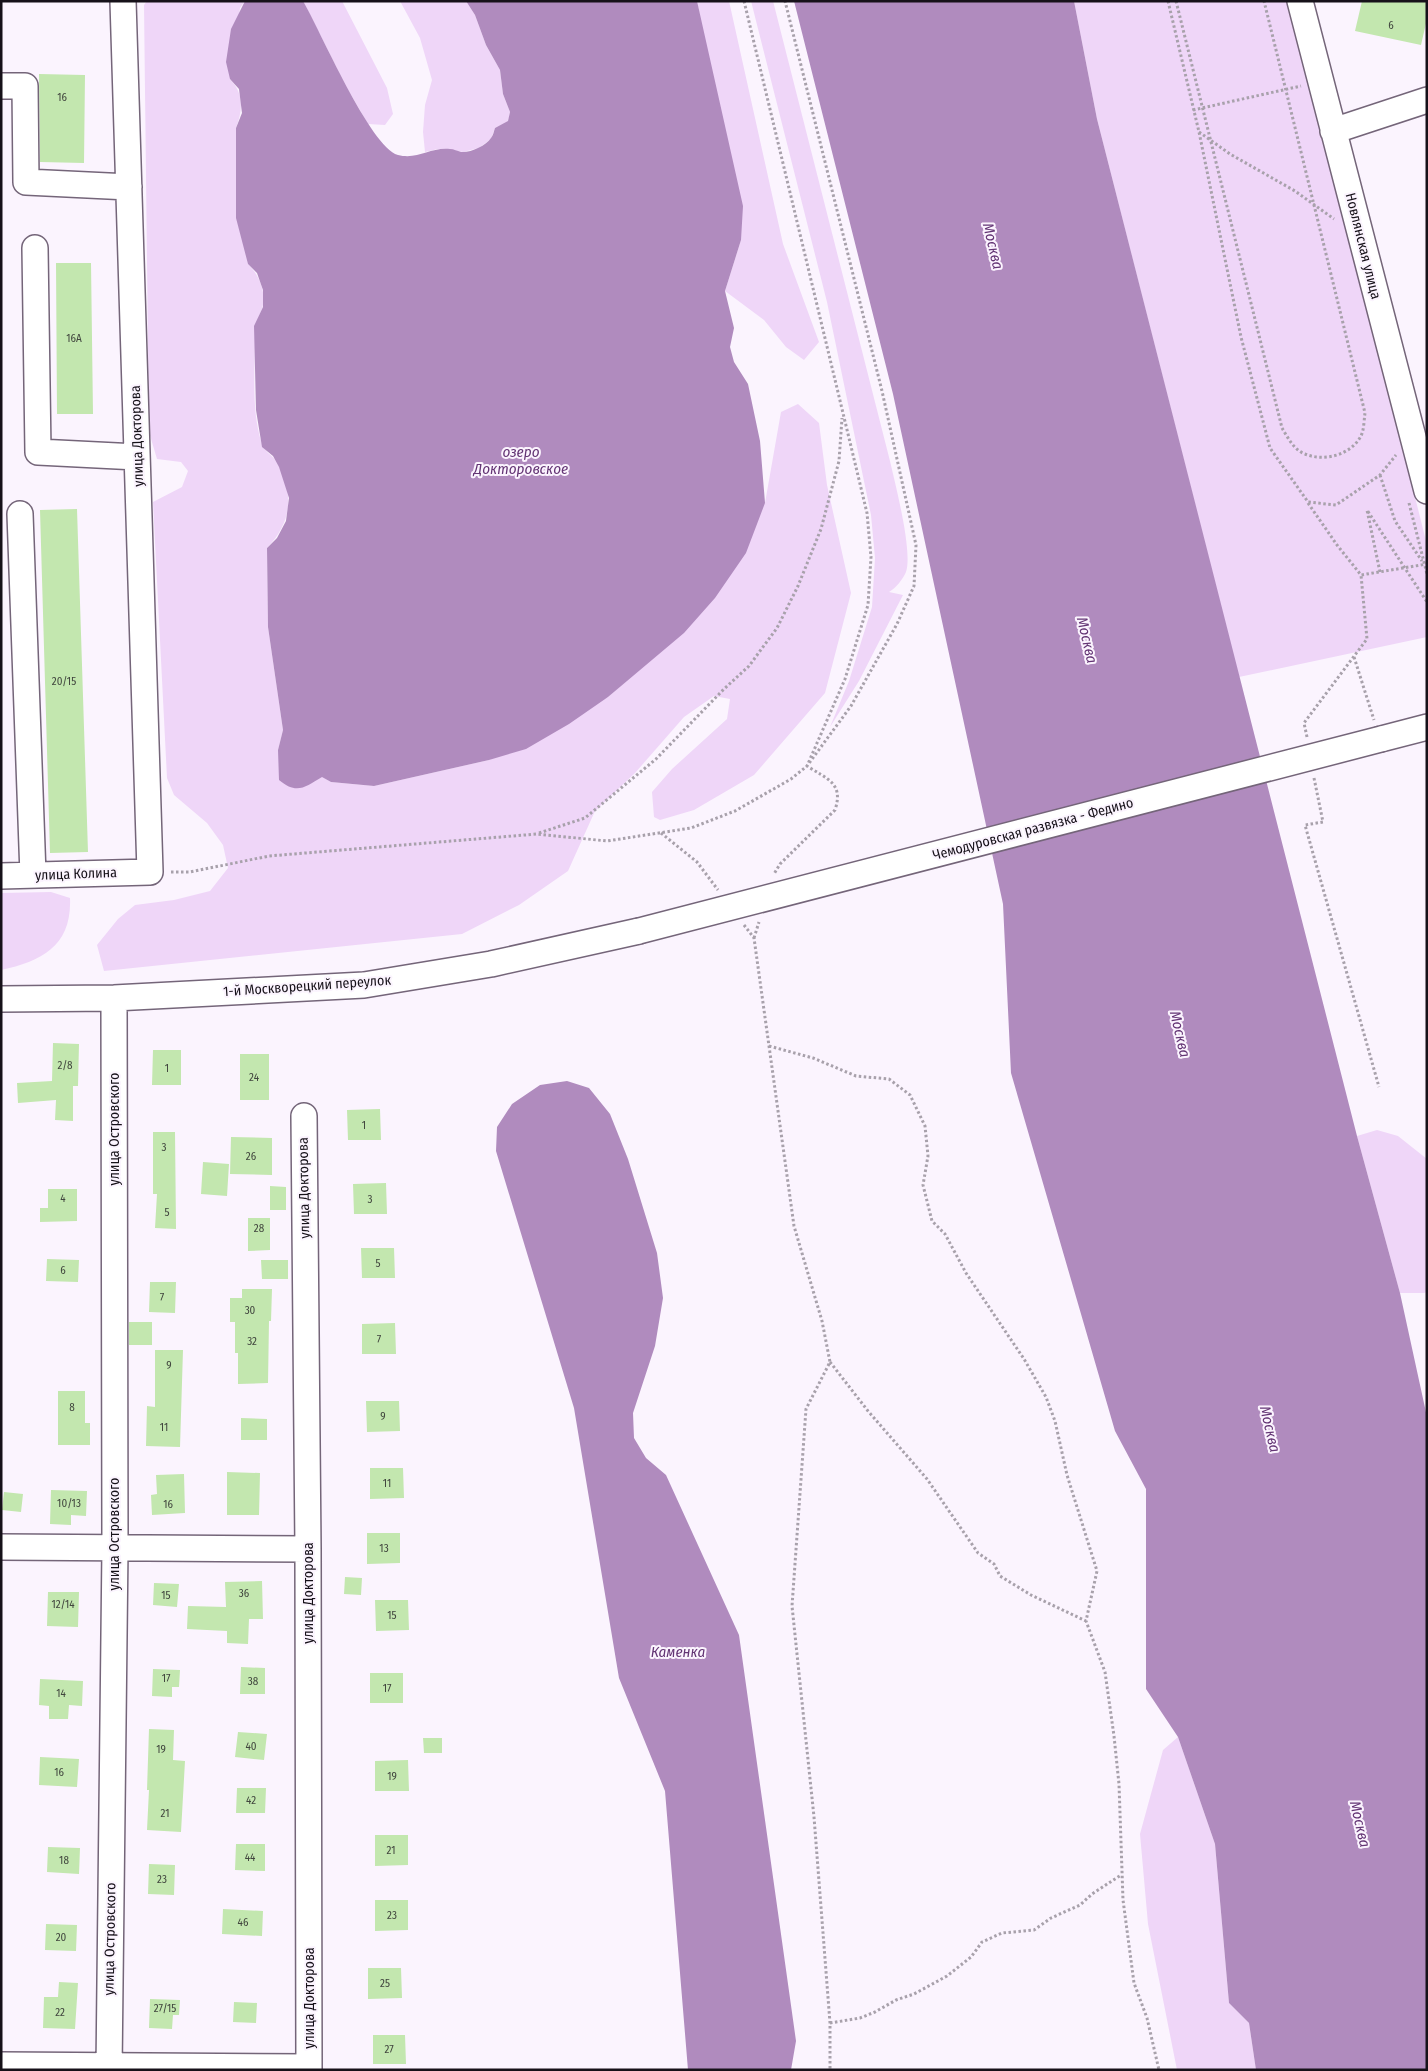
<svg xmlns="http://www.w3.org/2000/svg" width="1428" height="2071" font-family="'Fira Sans Condensed',sans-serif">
  <rect width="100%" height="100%" fill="#fbf4fe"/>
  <path fill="#efd6f8" d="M147 1H245L240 8 230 79C244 94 243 109 236 128L248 264C259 275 267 292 262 309 258 319 254 326 255 338 255 372 251 411 262 444 264 451 272 455 276 461 295 493 292 522 267 548L268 627 283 730 278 750 331 782 374 786 489 760 608 697 644 665 765 503 781 412 798 404 819 423 827 485 851 593 825 693 754 775 694 810 660 820 654 817 652 792 672 769 727 719 730 699 714 696 684 717 635 773 595 811 568 871 519 905 462 934 104 971 97 945 118 919 135 905 174 900 210 891 228 868 223 845 207 823 174 795 167 778 153 502 182 487 188 471 181 462 157 459 149 432 144 5Z
    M303 1H342L387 88 393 114 385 125 368 124 347 88Z
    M400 1H466L475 15 486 45 500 70 503 94 510 112 508 122 495 128 491 139 479 148 463 152 438 149 425 152 423 132 425 105 432 80 420 38Z
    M697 1H729L783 244 819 342 804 360 786 347 764 320 725 291 741 240Z
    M751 1H773L890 461C895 483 913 552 906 572 903 579 896 588 889 592L903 595 859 681 830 727 849 681 872 607 875 558 871 515 827 302Z
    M1074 1H1291L1427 545V637L1239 677 1097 119Z
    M51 892 70 898C72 945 43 961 1 970V893Z
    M1377 1130 1398 1136 1427 1159V1292L1424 1293H1400L1357 1136Z
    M1178 1737 1215 1844 1229 2003 1249 2023 1256 2070H1177L1148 1924 1140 1834 1163 1750Z"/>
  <path fill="#b08bbe" d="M245 1H303C320 30 370 147 398 155 418 160 430 147 450 149 454 149 457 151 461 152 470 153 486 146 491 138 493 136 494 131 495 128L508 121 510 112 503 94 500 70 486 45 475 15 466 1H697L743 206 741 240 725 291 734 328 730 347 734 362 748 384 760 441 765 503 746 553 715 598 684 633 608 697 569 724 526 749 489 760 374 786 331 782 322 777C305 787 297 795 279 780L278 750 283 730 268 627 267 548 277 538 286 521 289 498 279 467 273 456 262 447 256 410 254 326 263 307V290L257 273 248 264 236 218V128L242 113 239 89 230 79 226 62 231 29Z
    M794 1H1074L1097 119 1357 1136 1400 1293 1427 1417V2070H1256L1249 2023 1229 2003 1215 1844 1178 1737 1146 1689V1489L1115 1431 1011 1073 1003 904 893 394Z
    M567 1081 589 1088 610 1114 628 1159 657 1253 663 1298 655 1346 633 1413 634 1438 646 1458 666 1475 739 1635 796 2041 791 2070H688L665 1791 619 1678 574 1408 496 1151 497 1127 512 1104 540 1085Z"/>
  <path fill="#c3e7af" d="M1362 1H1427V19L1421 45 1355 31Z
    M39 74 85 75 84 163 40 162Z
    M56 263H91L93 414H57Z
    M77 509 88 852 50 853 40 510Z
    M53 1043 79 1044 78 1086H73V1121L55 1120 56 1100 18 1103 17 1083 52 1081Z
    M153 1050H181V1085H152Z
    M240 1054H269V1100H240Z
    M380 1109 381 1140H348L347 1110Z
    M153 1132H175L176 1229 155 1228 157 1194H153Z
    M231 1137 272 1138V1175L230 1174Z
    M203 1162 229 1164 227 1196 201 1194Z
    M386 1183 387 1214H354L353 1184Z
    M270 1186 286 1187V1210H270Z
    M48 1189H77V1221L40 1222V1208H48Z
    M248 1218H270V1250L248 1251Z
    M361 1248H394L395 1278H362Z
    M47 1259 79 1260 78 1282 46 1281Z
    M261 1260H288V1279H262Z
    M150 1282H176L175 1313 149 1312Z
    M242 1289H272L271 1321H269L268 1383 238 1384V1353H235V1322H230V1298H242Z
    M129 1322H152V1345H129Z
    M395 1323 396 1354H362V1324Z
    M155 1350H183L180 1447 146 1446 147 1406 155 1407Z
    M58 1391H85V1423H90V1445H58Z
    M366 1401H399L400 1431 367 1432Z
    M241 1418 267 1419V1440H241Z
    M370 1468H403L404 1498 370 1499Z
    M227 1472 260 1473 259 1515H227Z
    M184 1474 185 1513 152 1515 151 1495 157 1494 156 1475Z
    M51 1490 87 1491 86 1516 71 1515V1525L50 1524Z
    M4 1492 23 1494 21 1512 2 1510Z
    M367 1533H400V1563L367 1564Z
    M345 1577 362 1578 361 1595 344 1594Z
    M262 1581 263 1619H249L248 1644 227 1643V1631L187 1629 188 1606 226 1607 225 1582Z
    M154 1583 179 1584 177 1607 153 1605Z
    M48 1592H79L78 1627 47 1626Z
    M375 1600H408L409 1630 376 1631Z
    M241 1667 265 1668V1694H240Z
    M153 1669 180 1670 179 1687H172V1697L152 1696Z
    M370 1673H403V1703H370Z
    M40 1679 83 1681 82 1706 69 1705 68 1719H49V1706L39 1705Z
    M149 1729 174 1730 173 1760 185 1761 181 1832 147 1830 149 1790H147Z
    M238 1732 267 1734 264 1760 235 1757Z
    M423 1738H442V1753H424Z
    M40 1757 79 1759 77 1787 39 1785Z
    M408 1760 409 1791H375V1761Z
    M237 1788H266L265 1813H236Z
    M375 1835H408V1865L375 1866Z
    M236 1844H265V1871L235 1870Z
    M48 1847 80 1848 79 1874 47 1872Z
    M149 1864 175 1865 174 1895 148 1894Z
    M375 1900H408V1930L375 1931Z
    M223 1909 263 1911 262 1936 222 1934Z
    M46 1924 77 1925 76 1951 45 1950Z
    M368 1968H401L402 1998 368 1999Z
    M59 1982 78 1983 75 2029 43 2028 44 1997H58Z
    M150 1999 180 2000 179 2015H173L172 2029 149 2028Z
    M234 2002 257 2003 256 2023 233 2022Z
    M373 2035H405L406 2064H373Z"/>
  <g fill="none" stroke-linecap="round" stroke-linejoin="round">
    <g stroke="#746579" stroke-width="28">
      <path id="minor" d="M1300 1 1427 491
        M1 86H25L26 182 129 187
        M1333 131 1427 100
        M35 248 38 452 137 457
        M20 514 33 875
        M1381 739 1427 727
        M1 876 150 872 123 1
        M1 999 114 998 364 985 491 964 639 931
        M304 1116 308 1549 309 2070
        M1 1547 308 1549
        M1 2065 309 2067
        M109 2070 115 1548 114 998"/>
    </g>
    <path stroke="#a8a1ab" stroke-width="3" stroke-dasharray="2.5 2.5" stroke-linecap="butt" d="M744 1 867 513 871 557 868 605 845 679 807 766C827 779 844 783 835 810L780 864 774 874
      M1168 1 1199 132 1241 337 1270 448 1308 502 1336 505 1380 475 1396 455
      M1176 1 1282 428C1288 438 1294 450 1305 454 1324 462 1351 455 1361 436 1364 430 1364 420 1365 413L1264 1
      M1193 110 1301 86
      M1199 132 1230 154 1295 191 1334 219
      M1380 475 1395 521 1422 561
      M1308 503 1337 545 1361 575 1427 564
      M1409 503 1427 574
      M1354 657 1374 720
      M1307 737 1304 723 1367 639 1361 575
      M1314 778 1323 822 1305 825 1379 1087
      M539 833 585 818 656 759 724 689 749 666 777 628 798 586 821 529 839 461 842 418
      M661 833 697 862 718 890
      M171 872H190L269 856 537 834 607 841 691 828 735 811 791 779 807 766 851 706 897 624 914 586 916 545 882 391 785 1
      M744 925 754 938 794 1226 822 1321 830 1362 806 1409 792 1606 814 1817 830 2023V2070
      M754 938 759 922
      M769 1046 813 1058 856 1076 889 1079 910 1095 925 1126 928 1156 923 1185 932 1221 945 1234 966 1273 1024 1359 1046 1397 1055 1421 1067 1475 1097 1571 1086 1621 1105 1672 1114 1736 1119 1784 1123 1900 1134 1983 1147 2018 1159 2070
      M830 1362 868 1411 927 1479 978 1553 994 1564 1000 1576 1031 1595 1086 1621
      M830 2023 860 2018 875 2012 896 2000 914 1994 947 1976 971 1957 982 1942 1002 1933 1034 1930 1051 1918 1080 1905 1092 1894 1121 1875"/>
    <use href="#minor" stroke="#fff" stroke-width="25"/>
    <g stroke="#746579" stroke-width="28" stroke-linecap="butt">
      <path id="minor-bridge" d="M639 931 1381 739"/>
    </g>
    <path stroke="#a8a1ab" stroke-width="3" stroke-dasharray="2.5 2.5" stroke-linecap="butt" d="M1380 572 1367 510 1427 602"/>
    <use href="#minor-bridge" stroke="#fff" stroke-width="25"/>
  </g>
  <g text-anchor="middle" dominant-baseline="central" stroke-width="4" stroke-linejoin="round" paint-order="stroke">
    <g font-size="11" fill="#41463e">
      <text x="1391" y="25">6</text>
      <text x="62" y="97">16</text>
      <text x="74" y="338">16А</text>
      <text x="64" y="681">20/15</text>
      <text x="65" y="1065">2/8</text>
      <text x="167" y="1068">1</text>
      <text x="254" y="1077">24</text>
      <text x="364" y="1125">1</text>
      <text x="164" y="1147">3</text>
      <text x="251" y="1156">26</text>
      <text x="63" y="1198">4</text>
      <text x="370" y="1199">3</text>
      <text x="167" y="1212">5</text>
      <text x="259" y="1228">28</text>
      <text x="378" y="1263">5</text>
      <text x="63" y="1270">6</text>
      <text x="162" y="1297">7</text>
      <text x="250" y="1310">30</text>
      <text x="379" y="1339">7</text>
      <text x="252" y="1341">32</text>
      <text x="169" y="1365">9</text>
      <text x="72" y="1407">8</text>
      <text x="383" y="1416">9</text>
      <text x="164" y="1427">11</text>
      <text x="387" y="1483">11</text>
      <text x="69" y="1503">10/13</text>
      <text x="168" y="1504">16</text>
      <text x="384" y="1548">13</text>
      <text x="244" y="1593">36</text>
      <text x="166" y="1595">15</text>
      <text x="63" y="1604">12/14</text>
      <text x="392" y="1615">15</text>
      <text x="166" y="1678">17</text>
      <text x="253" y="1681">38</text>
      <text x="387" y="1688">17</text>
      <text x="61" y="1693">14</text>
      <text x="251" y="1746">40</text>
      <text x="161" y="1749">19</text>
      <text x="59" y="1772">16</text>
      <text x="392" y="1776">19</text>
      <text x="251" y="1800">42</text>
      <text x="165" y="1813">21</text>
      <text x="391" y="1850">21</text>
      <text x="250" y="1857">44</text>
      <text x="64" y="1860">18</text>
      <text x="162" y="1879">23</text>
      <text x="392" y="1915">23</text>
      <text x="243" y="1922">46</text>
      <text x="61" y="1937">20</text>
      <text x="385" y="1983">25</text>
      <text x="165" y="2008">27/15</text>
      <text x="60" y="2012">22</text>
      <text x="389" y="2049">27</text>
    </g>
    <g font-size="14" fill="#161119" stroke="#fbf4fe">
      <text transform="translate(1363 246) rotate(76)">Новлянская улица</text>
      <text transform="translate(137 436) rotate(-92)">улица Докторова</text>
      <text transform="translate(1033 829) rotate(-15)">Чемодуровская развязка - Федино</text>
      <text transform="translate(76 874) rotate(-2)">улица Колина</text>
      <text transform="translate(307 986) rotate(-4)">1-й Москворецкий переулок</text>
      <text transform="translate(114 1129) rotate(-90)">улица Островского</text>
      <text transform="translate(304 1188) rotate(-91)">улица Докторова</text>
      <text transform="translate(114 1534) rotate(-90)">улица Островского</text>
      <text transform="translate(308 1593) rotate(-90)">улица Докторова</text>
      <text transform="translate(110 1939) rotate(-89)">улица Островского</text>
      <text transform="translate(309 1998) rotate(-90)">улица Докторова</text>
    </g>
    <g font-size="15" font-style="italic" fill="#633474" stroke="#fbf4fe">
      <text transform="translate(993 246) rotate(77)">Москва</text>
      <text x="521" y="452">озеро<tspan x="521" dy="17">Докторовское</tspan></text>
      <text transform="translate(1087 640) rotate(77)">Москва</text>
      <text transform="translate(1180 1034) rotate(77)">Москва</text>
      <text transform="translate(1270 1429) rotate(77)">Москва</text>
      <text x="678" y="1652">Каменка</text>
      <text transform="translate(1360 1824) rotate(77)">Москва</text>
    </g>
  </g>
  <rect width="1428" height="2071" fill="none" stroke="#161119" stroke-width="5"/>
</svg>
